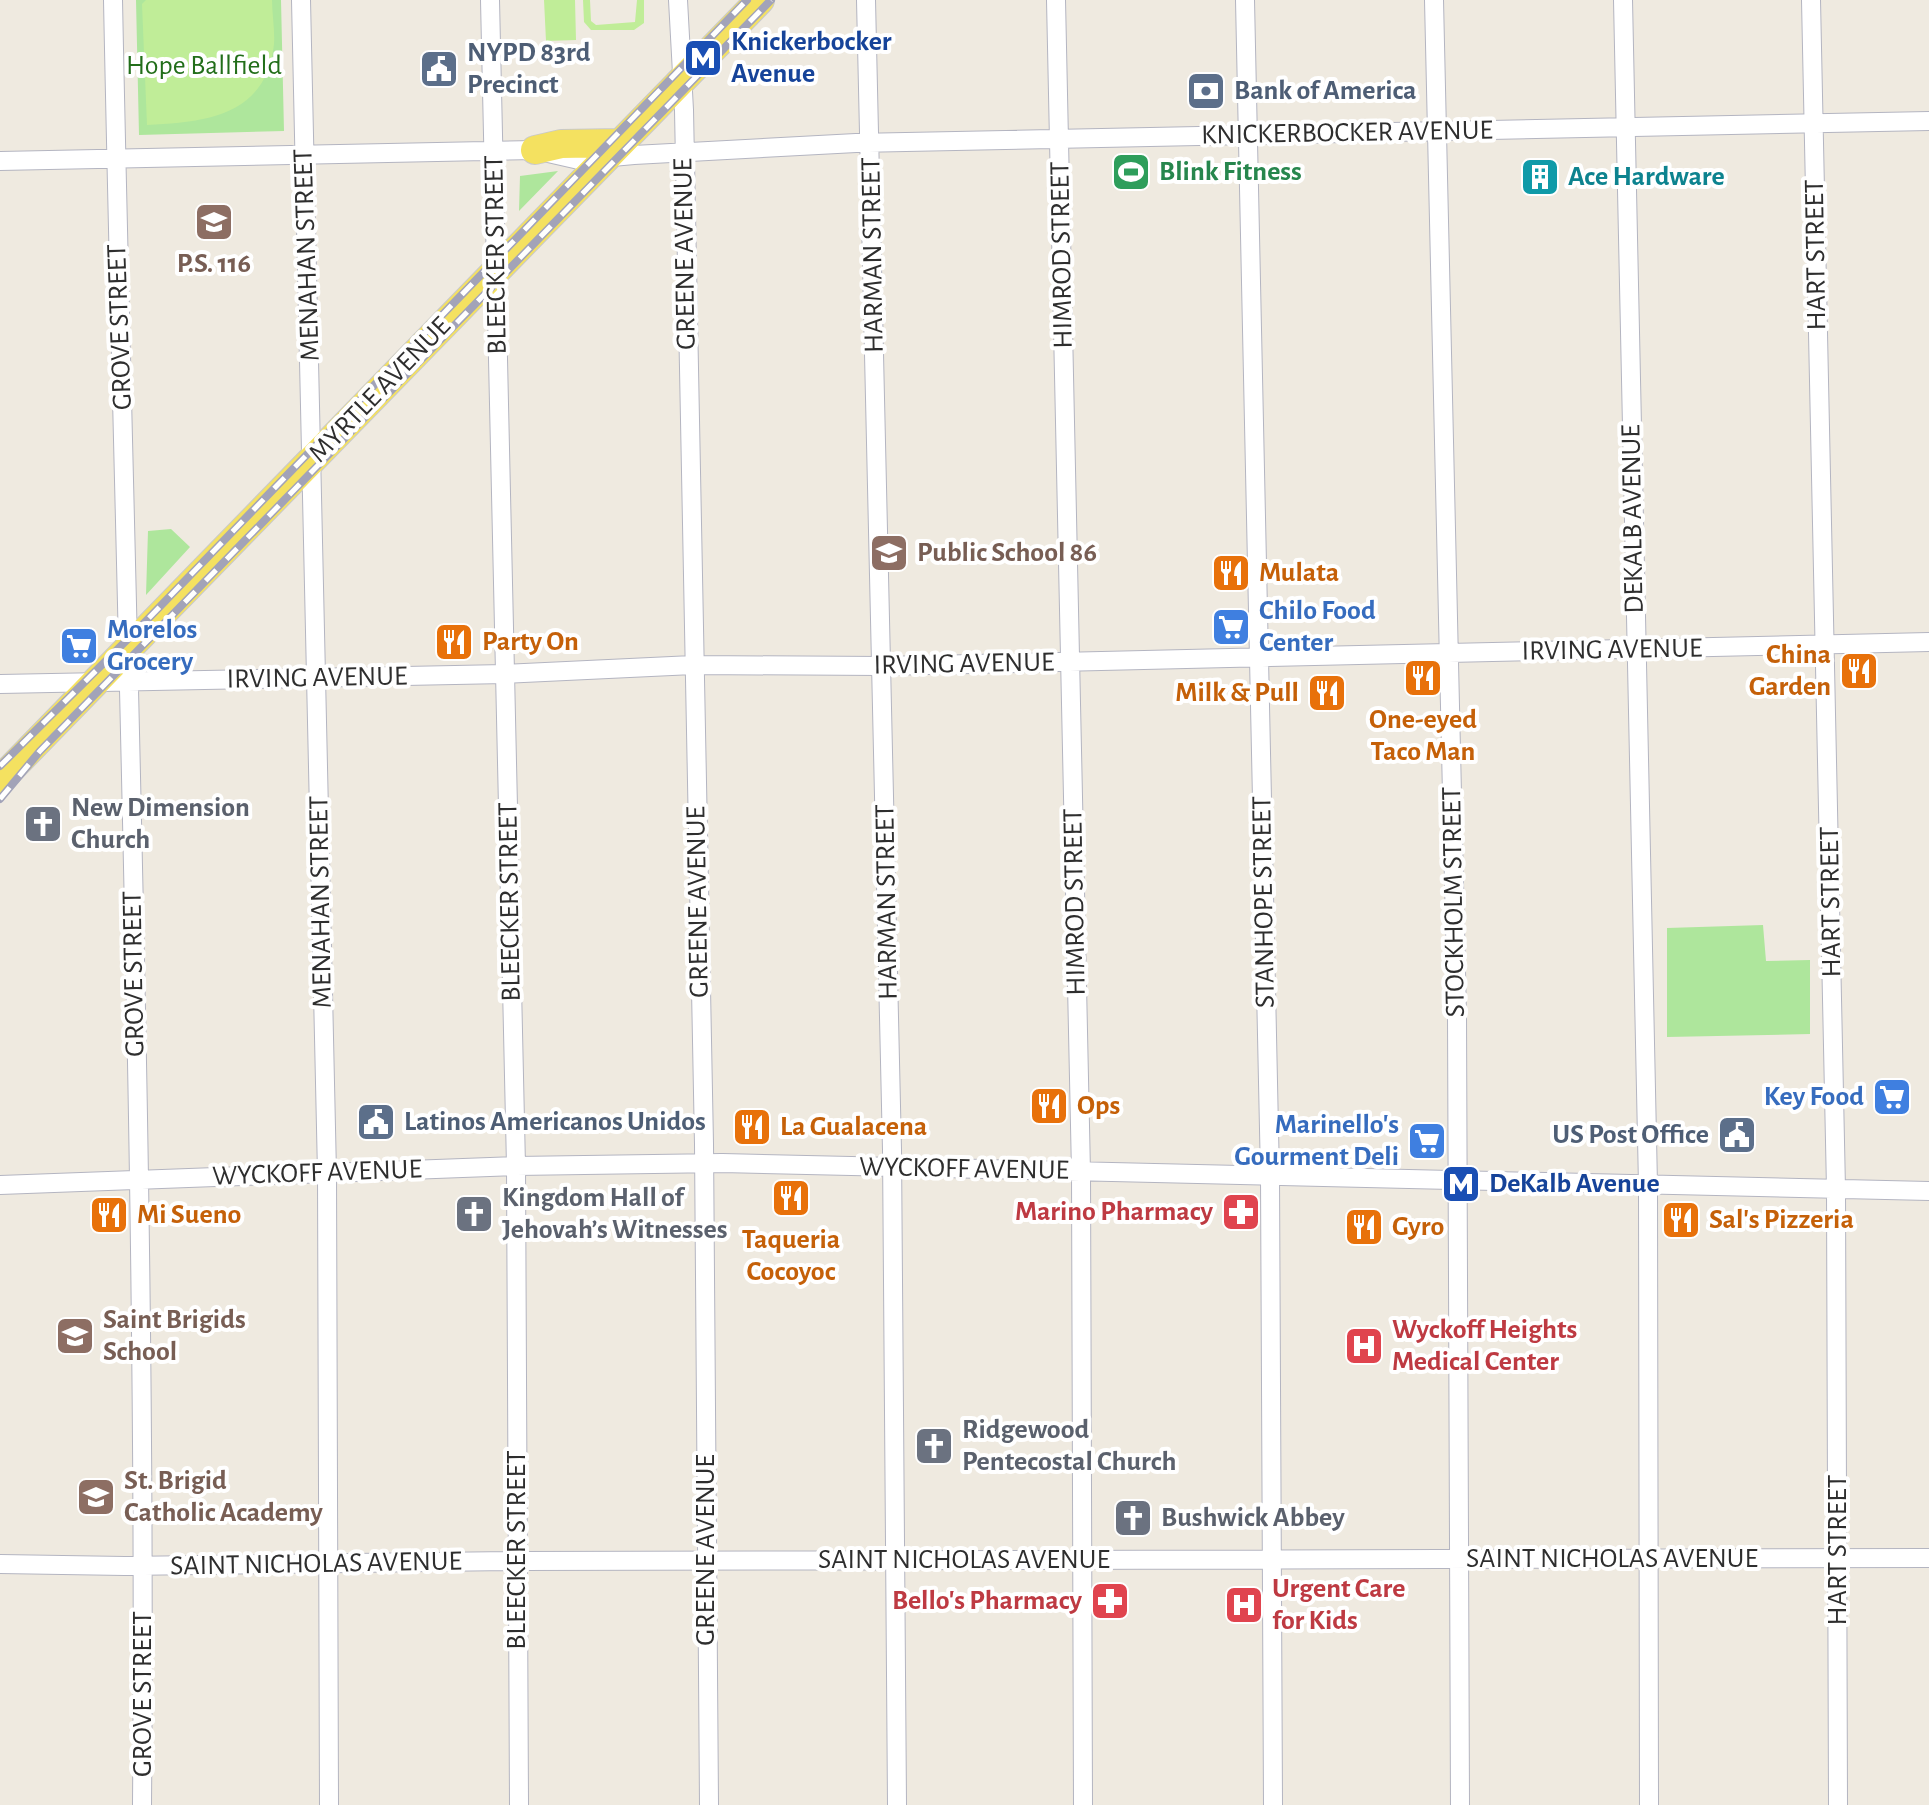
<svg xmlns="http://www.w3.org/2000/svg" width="1929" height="1805" font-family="'Alegreya Sans',sans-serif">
  <rect width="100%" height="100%" fill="#efeae0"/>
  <path fill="#aee69c" d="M136 0H281L284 131 139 135Z
    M558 171 519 211 520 176Z
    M171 529 190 547 146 595 148 531Z
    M1763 925 1766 961 1810 960V1034L1667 1037V928Z"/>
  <path fill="#c0ed98" d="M146 0H272C272 14 275 30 274 44 266 116 207 122 147 125L142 4Z
    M544 0H575L576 40 546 41Z
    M583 0H590L591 21 596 25 635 22 637 0H644V23L634 30H591L584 22Z"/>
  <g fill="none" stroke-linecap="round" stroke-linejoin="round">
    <g stroke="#b4b5c1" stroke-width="20">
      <path id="street" d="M113 0C125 602 147 1203 142 1805
        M301 0 327 1173 329 1805
        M490 0 516 1166 519 1805
        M678 0 684 110 704 1144 709 1805
        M866 0 892 1150 897 1805
        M1056 0 1081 1172 1083 1805
        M1245 0 1270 1176 1273 1805
        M1434 0 1457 1015 1460 1805
        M1623 0 1648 1185 1649 1805
        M1811 0 1836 1189 1838 1805
        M0 161 535 150 579 160 634 155 856 143 1929 121
        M0 684 505 674 693 665 882 666 1929 642
        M0 1185 516 1166 722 1163 1929 1191
        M0 1564 125 1566 517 1561 1929 1558"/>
    </g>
    <g stroke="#c9c9c9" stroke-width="30">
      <path id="primary" d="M535 150 561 144 619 143
        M0 780 760 0"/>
    </g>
    <use href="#street" stroke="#fff" stroke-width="18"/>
    <use href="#primary" stroke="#f4e160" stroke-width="28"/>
    <g stroke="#a2a3b8" stroke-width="8">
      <path id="rail" d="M0 766 144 623 747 0
        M0 799 40 751 771 0"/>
    </g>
    <use href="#rail" stroke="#fff" stroke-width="5" stroke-dasharray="15" stroke-linecap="butt"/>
  </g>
  <defs>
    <g id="metro-square" transform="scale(2)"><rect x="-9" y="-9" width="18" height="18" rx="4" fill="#1a4fb4" stroke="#fff"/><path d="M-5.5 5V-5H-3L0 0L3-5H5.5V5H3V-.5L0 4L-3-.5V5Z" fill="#fff"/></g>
    <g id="civic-square" transform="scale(2)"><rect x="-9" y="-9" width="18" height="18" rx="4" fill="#5c6f8a" stroke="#fff"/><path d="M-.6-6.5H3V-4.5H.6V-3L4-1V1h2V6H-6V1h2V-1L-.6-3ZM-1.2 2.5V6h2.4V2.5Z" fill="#fff"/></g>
    <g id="bank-square" transform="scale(2)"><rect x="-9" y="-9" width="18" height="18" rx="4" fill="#5c6f8a" stroke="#fff"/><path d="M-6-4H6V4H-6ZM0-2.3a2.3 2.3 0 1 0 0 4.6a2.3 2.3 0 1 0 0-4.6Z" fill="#fff"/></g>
    <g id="stadium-square" transform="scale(2)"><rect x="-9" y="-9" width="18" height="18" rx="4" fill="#2e9e5b" stroke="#fff"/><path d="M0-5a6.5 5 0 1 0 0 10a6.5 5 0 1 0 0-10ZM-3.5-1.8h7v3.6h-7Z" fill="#fff"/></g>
    <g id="building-square" transform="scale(2)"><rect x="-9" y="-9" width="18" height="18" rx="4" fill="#0f9aa8" stroke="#fff"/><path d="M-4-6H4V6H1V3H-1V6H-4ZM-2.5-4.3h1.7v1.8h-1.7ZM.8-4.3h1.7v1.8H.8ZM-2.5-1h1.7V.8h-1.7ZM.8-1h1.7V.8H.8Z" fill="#fff"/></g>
    <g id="school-square" transform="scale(2)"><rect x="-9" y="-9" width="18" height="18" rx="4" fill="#8d6e63" stroke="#fff"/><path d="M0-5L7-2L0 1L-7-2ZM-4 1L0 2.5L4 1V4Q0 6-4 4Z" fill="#fff"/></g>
    <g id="restaurant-square" transform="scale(2)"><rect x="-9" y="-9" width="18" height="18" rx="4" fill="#e8710a" stroke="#fff"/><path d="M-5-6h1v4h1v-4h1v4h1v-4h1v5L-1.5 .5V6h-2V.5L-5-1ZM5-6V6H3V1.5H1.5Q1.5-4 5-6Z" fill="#fff"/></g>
    <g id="supermarket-square" transform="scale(2)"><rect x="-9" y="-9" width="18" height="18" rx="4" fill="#3f7fe0" stroke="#fff"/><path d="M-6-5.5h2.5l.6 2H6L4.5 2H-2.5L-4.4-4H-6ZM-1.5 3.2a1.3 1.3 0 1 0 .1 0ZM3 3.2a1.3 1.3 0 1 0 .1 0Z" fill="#fff"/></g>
    <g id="church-square" transform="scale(2)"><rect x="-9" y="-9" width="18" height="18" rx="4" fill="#6b7280" stroke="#fff"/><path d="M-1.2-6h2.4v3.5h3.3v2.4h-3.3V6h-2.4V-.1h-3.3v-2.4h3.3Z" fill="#fff"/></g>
    <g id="pharmacy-square" transform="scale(2)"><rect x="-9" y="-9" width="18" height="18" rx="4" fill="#e0444e" stroke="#fff"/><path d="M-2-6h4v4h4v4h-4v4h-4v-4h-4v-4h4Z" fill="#fff"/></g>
    <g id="hospital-square" transform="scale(2)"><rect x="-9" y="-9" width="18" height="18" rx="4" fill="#e0444e" stroke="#fff"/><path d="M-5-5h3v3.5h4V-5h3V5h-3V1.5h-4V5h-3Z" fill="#fff"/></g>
  </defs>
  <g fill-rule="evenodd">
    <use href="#metro-square" x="703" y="58"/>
    <use href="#civic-square" x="439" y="69"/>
    <use href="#bank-square" x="1206" y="91"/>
    <use href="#stadium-square" x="1131" y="172"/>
    <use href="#building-square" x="1540" y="177"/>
    <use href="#school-square" x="214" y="222"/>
    <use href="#school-square" x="889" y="553"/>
    <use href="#restaurant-square" x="1231" y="573"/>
    <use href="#supermarket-square" x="1231" y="627"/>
    <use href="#restaurant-square" x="454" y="642"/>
    <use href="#supermarket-square" x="79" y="646"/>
    <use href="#restaurant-square" x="1859" y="671"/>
    <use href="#restaurant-square" x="1423" y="678"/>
    <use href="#restaurant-square" x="1327" y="693"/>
    <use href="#church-square" x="43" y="824"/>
    <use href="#supermarket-square" x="1892" y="1097"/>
    <use href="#restaurant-square" x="1049" y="1106"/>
    <use href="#civic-square" x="376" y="1122"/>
    <use href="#restaurant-square" x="752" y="1127"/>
    <use href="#civic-square" x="1737" y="1135"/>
    <use href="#supermarket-square" x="1427" y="1141"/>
    <use href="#metro-square" x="1461" y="1184"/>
    <use href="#restaurant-square" x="791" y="1198"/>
    <use href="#pharmacy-square" x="1241" y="1212"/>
    <use href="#church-square" x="474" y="1214"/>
    <use href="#restaurant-square" x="109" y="1215"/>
    <use href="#restaurant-square" x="1681" y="1220"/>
    <use href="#restaurant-square" x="1364" y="1227"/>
    <use href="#school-square" x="75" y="1336"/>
    <use href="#hospital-square" x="1364" y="1346"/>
    <use href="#church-square" x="934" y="1446"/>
    <use href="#school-square" x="96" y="1497"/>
    <use href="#church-square" x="1133" y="1518"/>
    <use href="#pharmacy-square" x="1110" y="1601"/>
    <use href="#hospital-square" x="1244" y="1605"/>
  </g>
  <g text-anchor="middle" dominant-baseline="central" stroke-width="8" stroke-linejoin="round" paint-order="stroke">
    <g font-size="28" font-weight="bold" fill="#164399" stroke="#fff" text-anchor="start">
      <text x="731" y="42">Knickerbocker<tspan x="731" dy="32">Avenue</tspan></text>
      <text x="1489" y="1184">DeKalb Avenue</text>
    </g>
    <g font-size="28" font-weight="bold" fill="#4e5e75" stroke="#fff" text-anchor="start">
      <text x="467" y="53">NYPD 83rd<tspan x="467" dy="32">Precinct</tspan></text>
      <text x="1234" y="91">Bank of America</text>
      <text x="404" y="1122">Latinos Americanos Unidos</text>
      <text x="1709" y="1135" text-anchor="end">US Post Office</text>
    </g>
    <g font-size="28" fill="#226e1a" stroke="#fff">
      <text x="204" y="66">Hope Ballfield</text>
    </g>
    <g font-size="28" fill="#2e2e2e" stroke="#fff">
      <text transform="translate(1347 133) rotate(-1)">KNICKERBOCKER AVENUE</text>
      <text transform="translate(685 254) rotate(-91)">GREENE AVENUE</text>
      <text transform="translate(307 255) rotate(-92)">MENAHAN STREET</text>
      <text transform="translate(496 255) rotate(-91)">BLEECKER STREET</text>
      <text transform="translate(873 255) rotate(-91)">HARMAN STREET</text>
      <text transform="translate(1062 255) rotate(-91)">HIMROD STREET</text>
      <text transform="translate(1816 255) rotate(-91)">HART STREET</text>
      <text transform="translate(120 327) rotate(-92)">GROVE STREET</text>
      <text transform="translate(380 390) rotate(-46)">MYRTLE AVENUE</text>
      <text transform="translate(1633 519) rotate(-91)">DEKALB AVENUE</text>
      <text transform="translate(1612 650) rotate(-1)">IRVING AVENUE</text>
      <text transform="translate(964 664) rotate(-1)">IRVING AVENUE</text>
      <text transform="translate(317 678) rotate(-1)">IRVING AVENUE</text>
      <text transform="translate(321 902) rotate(-91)">MENAHAN STREET</text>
      <text transform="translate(510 902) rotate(-91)">BLEECKER STREET</text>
      <text transform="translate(698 902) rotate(-91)">GREENE AVENUE</text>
      <text transform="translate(887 902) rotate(-91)">HARMAN STREET</text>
      <text transform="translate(1075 902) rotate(-91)">HIMROD STREET</text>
      <text transform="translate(1264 902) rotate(-91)">STANHOPE STREET</text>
      <text transform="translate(1454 902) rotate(-91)">STOCKHOLM STREET</text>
      <text transform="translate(1831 902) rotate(-91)">HART STREET</text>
      <text transform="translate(134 974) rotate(-91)">GROVE STREET</text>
      <text transform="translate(964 1169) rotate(1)">WYCKOFF AVENUE</text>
      <text transform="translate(317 1173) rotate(-2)">WYCKOFF AVENUE</text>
      <text transform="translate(517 1550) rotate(-90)">BLEECKER STREET</text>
      <text transform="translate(706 1550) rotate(-90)">GREENE AVENUE</text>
      <text transform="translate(1838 1550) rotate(-90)">HART STREET</text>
      <text x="1612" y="1559">SAINT NICHOLAS AVENUE</text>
      <text x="964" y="1560">SAINT NICHOLAS AVENUE</text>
      <text transform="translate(316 1564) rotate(-1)">SAINT NICHOLAS AVENUE</text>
      <text transform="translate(143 1694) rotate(-90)">GROVE STREET</text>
    </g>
    <g font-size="28" font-weight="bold" fill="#27864d" stroke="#fff" text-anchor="start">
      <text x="1159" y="172">Blink Fitness</text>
    </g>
    <g font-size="28" font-weight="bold" fill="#0d838f" stroke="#fff" text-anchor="start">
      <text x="1568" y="177">Ace Hardware</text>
    </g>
    <g font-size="28" font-weight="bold" fill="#785e54" stroke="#fff" text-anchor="start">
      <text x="214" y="264" text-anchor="middle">P.S. 116</text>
      <text x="917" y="553">Public School 86</text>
      <text x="103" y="1320">Saint Brigids<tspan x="103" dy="32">School</tspan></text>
      <text x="124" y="1481">St. Brigid<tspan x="124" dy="32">Catholic Academy</tspan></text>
    </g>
    <g font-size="28" font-weight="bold" fill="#c56008" stroke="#fff" text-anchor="start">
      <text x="1259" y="573">Mulata</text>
      <text x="482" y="642">Party On</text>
      <text x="1831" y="655" text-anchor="end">China<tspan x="1831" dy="32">Garden</tspan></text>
      <text x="1299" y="693" text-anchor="end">Milk &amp; Pull</text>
      <text x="1423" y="720" text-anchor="middle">One-eyed<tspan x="1423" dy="32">Taco Man</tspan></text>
      <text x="1077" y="1106">Ops</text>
      <text x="780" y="1127">La Gualacena</text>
      <text x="137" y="1215">Mi Sueno</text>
      <text x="1709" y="1220">Sal's Pizzeria</text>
      <text x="1392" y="1227">Gyro</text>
      <text x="791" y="1240" text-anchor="middle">Taqueria<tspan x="791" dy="32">Cocoyoc</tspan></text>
    </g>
    <g font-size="28" font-weight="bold" fill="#366cbe" stroke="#fff" text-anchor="start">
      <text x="1259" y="611">Chilo Food<tspan x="1259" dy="32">Center</tspan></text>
      <text x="107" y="630">Morelos<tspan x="107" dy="32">Grocery</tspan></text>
      <text x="1864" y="1097" text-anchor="end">Key Food</text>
      <text x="1399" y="1125" text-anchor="end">Marinello's<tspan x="1399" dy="32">Gourment Deli</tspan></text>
    </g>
    <g font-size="28" font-weight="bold" fill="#5b616d" stroke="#fff" text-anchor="start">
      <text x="71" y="808">New Dimension<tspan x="71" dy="32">Church</tspan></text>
      <text x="502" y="1198">Kingdom Hall of<tspan x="502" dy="32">Jehovah’s Witnesses</tspan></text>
      <text x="962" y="1430">Ridgewood<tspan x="962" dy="32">Pentecostal Church</tspan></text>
      <text x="1161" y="1518">Bushwick Abbey</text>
    </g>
    <g font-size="28" font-weight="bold" fill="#be3a42" stroke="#fff" text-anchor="end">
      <text x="1213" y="1212">Marino Pharmacy</text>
      <text x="1392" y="1330" text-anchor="start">Wyckoff Heights<tspan x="1392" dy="32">Medical Center</tspan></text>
      <text x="1272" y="1589" text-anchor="start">Urgent Care<tspan x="1272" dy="32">for Kids</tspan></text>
      <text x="1082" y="1601">Bello's Pharmacy</text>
    </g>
  </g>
</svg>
